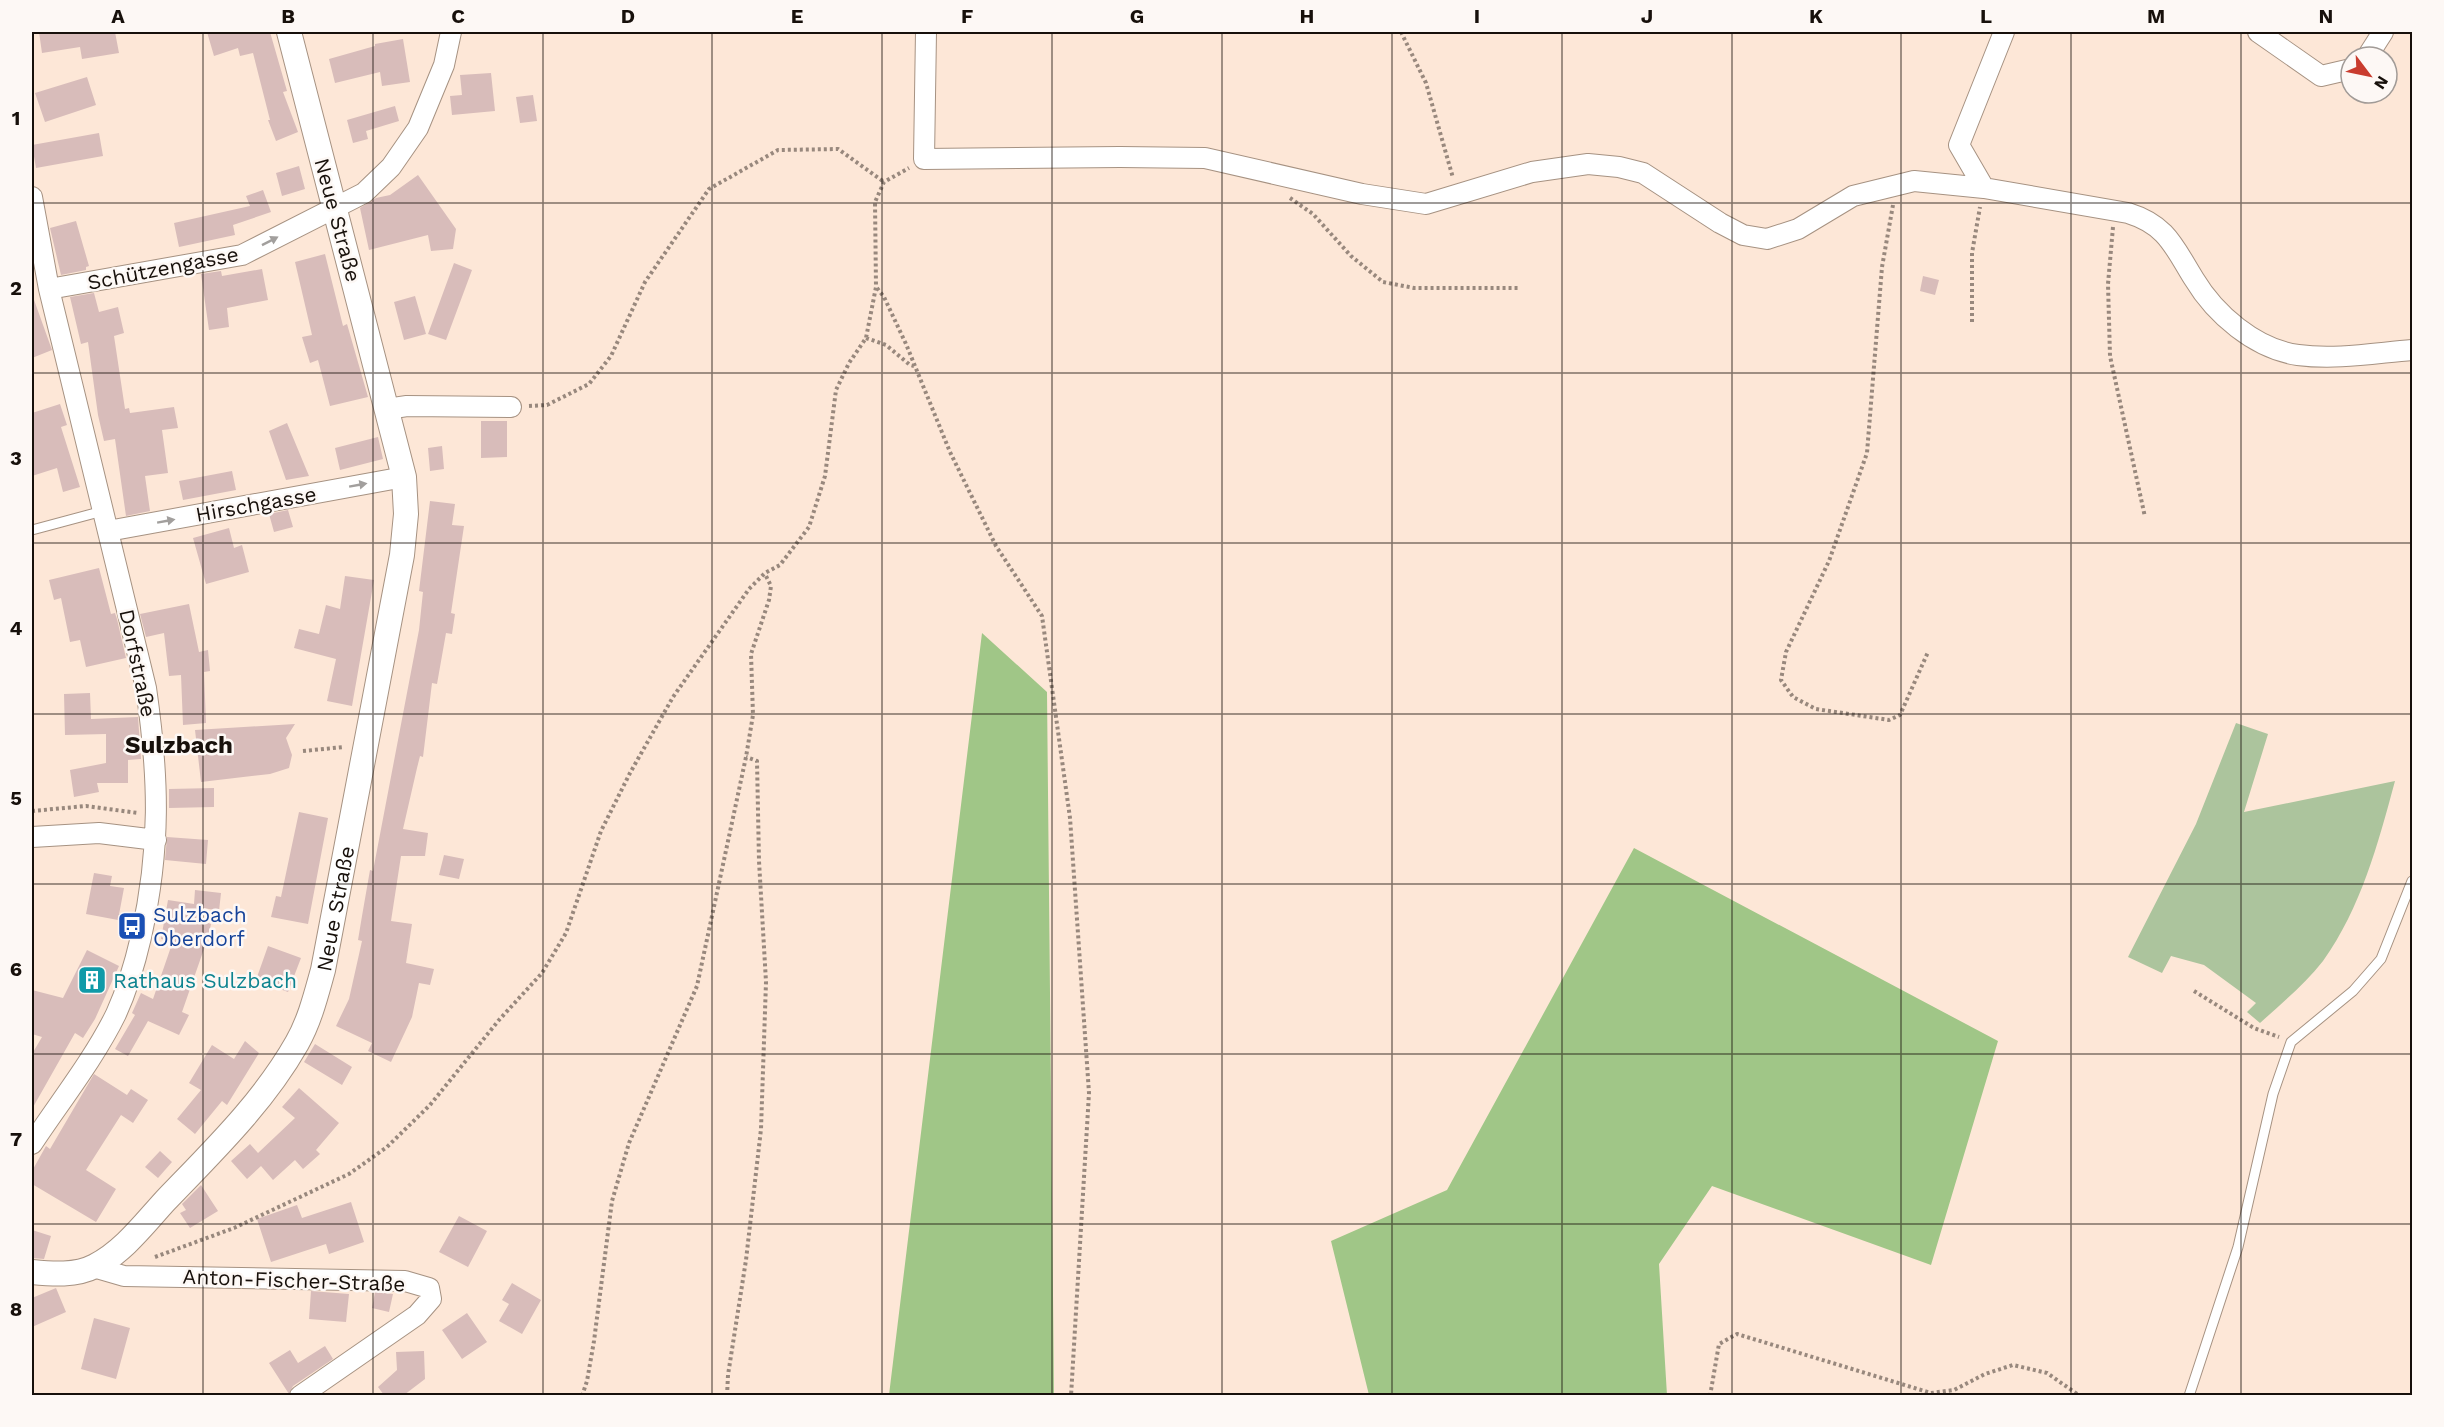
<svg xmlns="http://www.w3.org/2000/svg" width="2444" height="1427" font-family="'Work Sans',sans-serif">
  <rect width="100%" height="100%" fill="#fde7d7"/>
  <path fill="#acc49d" d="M2236 723 2268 734 2244 812 2395 781C2378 844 2361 908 2323 961 2305 984 2282 1003 2260 1023L2247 1012 2256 1003 2204 965 2171 956 2162 973 2128 957 2196 824Z"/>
  <path fill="#a0c687" d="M982 633 1047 692 1054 1395H889Z
    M1634 848 1998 1041 1931 1265 1712 1186 1659 1264 1667 1395H1369L1331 1241 1447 1190Z"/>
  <path fill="#d8bcba" d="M39 32H115L119 53 82 59 80 47 42 53Z
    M207 32H270L287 91 283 92 298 132 276 141 268 120H270L253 53 240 56 238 48 214 56Z
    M403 39 410 82 382 86 380 72 335 83 329 59 375 46V44Z
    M491 73 495 111 452 115 450 96 462 95 460 75Z
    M87 77 96 105 45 122 35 93Z
    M533 95 537 121 520 123 516 97Z
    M395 106 399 121 366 131 368 139 353 143 347 120Z
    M99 133 103 156 36 168 32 145Z
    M299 166 305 189 282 196 276 173Z
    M418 175 456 229 453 249 431 251 428 235 369 250 360 208 376 198 390 195Z
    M263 190 271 212 233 225 235 235 179 247 174 223 250 206 246 196Z
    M76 221 89 266 86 267V270L61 275 50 228Z
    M325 254 343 326 347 324 368 397 330 406 318 360 310 363 302 337 312 335 295 262Z
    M454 263 472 270 446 340 428 334Z
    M262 269 268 300 227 308 229 327 209 330 201 274 221 271 222 276Z
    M1923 276 1939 280 1935 295 1920 291Z
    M94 293 99 312 118 307 124 333 114 336 125 409 129 408 130 413 174 407 178 428 162 430 168 473 145 476 150 511 126 516 115 439 104 441 98 415 88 342 81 344 70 297Z
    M415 296 426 334 404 340 394 302Z
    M32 297H33L52 350 32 358Z
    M60 404 67 425 61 427 80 487 63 492 57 468 32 476V413Z
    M481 421H507V457L481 458Z
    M287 423 309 476 286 480 269 431Z
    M378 437 383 459 340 470 335 448Z
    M442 446 444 469 430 471 428 448Z
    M232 471 236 490 183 500 179 481Z
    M430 501 455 504 452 525 464 526 451 613 455 614 452 634 446 633 437 684 432 683 423 757 420 756 417 768 403 829 428 833 425 856H401L391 921 412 924 406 963 434 969 430 985 419 983 412 1017 391 1062 368 1051 372 1043 336 1026 349 999 362 941 358 940 362 916 370 870 373 871 419 630 423 592 419 591Z
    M288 510 293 527 274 532 269 514Z
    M229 528 234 548 242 545 249 572 206 584 193 538Z
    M99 568 111 614 115 613 117 619 126 658 86 667 80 640 70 642 61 598 54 600 49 580Z
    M345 576 374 580 352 706 327 701 336 659 294 648 299 629 319 634 326 605 340 609Z
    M189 604 199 652 208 650 210 671 204 672 206 723 183 725 181 675 169 676 164 633 146 637 140 614Z
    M90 693 91 719 138 717 141 759 128 760V783H97L99 792 74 797 70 770 106 763V734L65 735 64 694Z
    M295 724 286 738 292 755 289 768 270 774 201 782 195 730Z
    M214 788V807L169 808V789Z
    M299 812 328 818 308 924 271 917 276 896 281 897Z
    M167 837 208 840 206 864 165 860Z
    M444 855 464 859 459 879 439 875Z
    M94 873 112 876 110 886 124 888 118 920 86 914Z
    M195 890 221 893 219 911 204 908 200 920 211 924 206 947 205 946 182 1012 189 1015 179 1035 148 1021 128 1056 115 1049 135 1015 132 1013 141 993 153 999 173 941 161 939 168 900 194 904Z
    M268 946 301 958 288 992 256 980Z
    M87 950 119 966 95 1019 83 1038 75 1033 32 1109V1054L42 1037 32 1034V990L63 998Z
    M245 1041 259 1053 227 1105 222 1101 195 1134 177 1119 201 1090 189 1083 212 1045 234 1059Z
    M315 1044 352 1067 342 1085 304 1062Z
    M94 1074 127 1095 131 1089 148 1100 133 1123 121 1115 86 1170 116 1189 96 1222 32 1184V1171L46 1146 50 1149Z
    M299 1088 339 1123 316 1150 320 1154 303 1169 295 1160 273 1180 261 1166 247 1179 231 1161 250 1144 258 1153 295 1118 282 1107Z
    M160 1151 172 1162 158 1178 145 1167Z
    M201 1185 218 1211 190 1228 180 1213 186 1210 182 1204Z
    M351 1202 364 1242 329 1254 326 1244 271 1262 257 1219 297 1205 302 1218Z
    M459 1216 487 1231 468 1267 439 1252Z
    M32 1230 51 1236 44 1259 32 1258Z
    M512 1283 541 1300 522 1334 499 1321 509 1304 502 1300Z
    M56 1288 66 1312 32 1327V1298Z
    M311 1291 349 1294 346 1322 309 1319Z
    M375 1292 393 1294 389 1312 372 1308Z
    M467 1313 487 1342 462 1359 442 1330Z
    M94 1318 130 1328 116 1379 81 1369Z
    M325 1346 333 1359 293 1386 289 1394 269 1363 290 1350 298 1363Z
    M424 1351 425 1379 404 1395H384L378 1387 397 1370 396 1352Z"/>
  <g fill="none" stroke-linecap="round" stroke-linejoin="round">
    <g stroke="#a69282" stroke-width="11">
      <path id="service" d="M32 530 103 511
        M2189 1396 2238 1247 2273 1094 2291 1042 2353 991 2381 959 2412 881"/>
    </g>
    <g stroke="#a69282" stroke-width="22">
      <path id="minor" d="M926 32 924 159 1120 157 1205 158 1362 194 1426 204 1532 172 1588 164 1619 167 1643 173 1720 223 1743 235 1767 239 1798 229 1853 196 1914 181 1984 188 2128 213C2167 225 2174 247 2194 279 2215 314 2255 349 2298 355 2336 360 2375 353 2412 350
        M2258 32 2321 76 2351 69
        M2367 57 2383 32
        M1984 188 1959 145 2004 32
        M32 197 49 289 146 688C159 778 161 847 141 937 135 963 127 990 116 1014 94 1059 59 1103 32 1144
        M49 289 242 255 364 193 391 167 418 128 444 65 451 32
        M387 409 407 406 511 407
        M108 531 404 477
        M32 837 99 833 156 840
        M93 1267 124 1276 405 1281 429 1288 431 1299 417 1315 300 1396"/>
    </g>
    <g stroke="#a69282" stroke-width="26">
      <g id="tertiary">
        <path id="s1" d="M32 1272C52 1274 76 1276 95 1266 123 1252 144 1224 165 1201 212 1152 263 1103 297 1043 310 1020 316 995 323 970L402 555 406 514 404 477 289 32"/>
      </g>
    </g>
    <path stroke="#98887d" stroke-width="4" stroke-dasharray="3 3" stroke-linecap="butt" d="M1401 32 1426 83 1453 178
      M1290 198 1313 214 1351 256 1383 282 1414 288H1518
      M1893 205 1882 267 1867 453 1829 561 1786 652 1781 680 1793 697 1816 709 1889 720 1900 715 1928 652
      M2113 227 2108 284 2110 356 2145 517
      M877 288 884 297 906 344 950 452 996 546 1042 616 1070 818 1089 1093 1071 1396
      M1972 322V253L1980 207
      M866 338 886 345 910 365 914 366
      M529 406 547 405 589 384 611 356 645 282 709 189 778 150 838 149 884 182
      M303 751 344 747
      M32 811 86 806 138 813
      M2194 991 2254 1028 2279 1037
      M155 1257 234 1228 349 1174 387 1147 430 1105 499 1020 542 973 566 933 601 831 630 773 673 697 749 589 765 573 780 565 809 527 825 476 836 390 849 363 866 338 876 287 875 202 884 182 909 168
      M582 1396 587 1381 594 1341 612 1201 629 1143 697 986 746 757 753 715 751 654 769 600 771 586 765 574
      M727 1396 728 1375 746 1260 761 1129 766 982 759 861 757 761 746 757
      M1710 1396 1719 1344 1737 1334 1931 1393 1954 1390 1985 1374 2013 1365 2047 1373 2080 1396"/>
    <use href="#service" stroke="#fff" stroke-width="9"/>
    <use href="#minor" stroke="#fff" stroke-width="20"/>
    <use href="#tertiary" stroke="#fff" stroke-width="24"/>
  </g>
  <defs><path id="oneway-solid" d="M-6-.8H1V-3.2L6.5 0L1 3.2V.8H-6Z" transform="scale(1.5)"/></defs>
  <g fill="#a29f9d">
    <use href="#oneway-solid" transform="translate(270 241) rotate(-27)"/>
    <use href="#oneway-solid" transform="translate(358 485) rotate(-10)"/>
    <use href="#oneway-solid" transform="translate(166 521) rotate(-10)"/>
  </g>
  <path fill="none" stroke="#17100b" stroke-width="1.5" stroke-opacity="0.55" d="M203 32V1396M373 32V1396M543 32V1396M712 32V1396M882 32V1396M1052 32V1396M1222 32V1396M1392 32V1396M1562 32V1396M1732 32V1396M1901 32V1396M2071 32V1396M2241 32V1396M32 203H2412M32 373H2412M32 543H2412M32 714H2412M32 884H2412M32 1054H2412M32 1224H2412"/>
  <defs>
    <g id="bus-square" transform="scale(1.5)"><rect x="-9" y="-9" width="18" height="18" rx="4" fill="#1a4fb4" stroke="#fdf8f5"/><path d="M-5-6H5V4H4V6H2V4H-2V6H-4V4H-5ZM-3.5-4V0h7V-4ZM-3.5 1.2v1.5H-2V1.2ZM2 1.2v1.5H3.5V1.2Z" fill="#fff"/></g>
    <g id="building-square" transform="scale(1.5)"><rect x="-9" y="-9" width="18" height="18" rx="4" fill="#0f9aa8" stroke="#fdf8f5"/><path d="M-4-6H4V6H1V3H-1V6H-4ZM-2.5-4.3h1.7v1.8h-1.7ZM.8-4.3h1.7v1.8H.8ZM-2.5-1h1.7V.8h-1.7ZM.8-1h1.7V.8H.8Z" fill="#fff"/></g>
  </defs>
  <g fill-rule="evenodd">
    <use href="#bus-square" x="132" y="926"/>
    <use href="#building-square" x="92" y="980"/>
  </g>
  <g text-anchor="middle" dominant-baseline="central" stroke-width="5" stroke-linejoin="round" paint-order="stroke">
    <g font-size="21" fill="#17100b" stroke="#fdf8f5">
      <text transform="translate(338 220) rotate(75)">Neue Straße</text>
      <text transform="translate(163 268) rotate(-11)">Schützengasse</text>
      <text transform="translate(256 504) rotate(-10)">Hirschgasse</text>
      <text transform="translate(138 663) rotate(78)">Dorfstraße</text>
      <text stroke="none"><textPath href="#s1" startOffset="507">Neue Straße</textPath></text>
      <text transform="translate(294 1280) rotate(2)">Anton-Fischer-Straße</text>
    </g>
    <g font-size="21" fill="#164399" stroke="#fdf8f5" text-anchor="start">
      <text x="153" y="914">Sulzbach<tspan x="153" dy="24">Oberdorf</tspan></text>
    </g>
    <g font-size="21" fill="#0d838f" stroke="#fdf8f5" text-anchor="start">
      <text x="113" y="980">Rathaus Sulzbach</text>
    </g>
    <g font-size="24" font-weight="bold" fill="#17100b" stroke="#fdf8f5">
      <text x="179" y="745">Sulzbach</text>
    </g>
  </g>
  <rect width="2444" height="1427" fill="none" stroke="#fdf8f5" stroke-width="66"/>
  <g transform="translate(2369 75) rotate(122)"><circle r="28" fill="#fdf8f5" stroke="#a19b97" stroke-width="1.5"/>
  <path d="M0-4.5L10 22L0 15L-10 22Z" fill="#c93c2e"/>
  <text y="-9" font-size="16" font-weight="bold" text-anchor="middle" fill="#17100b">N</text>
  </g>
  <rect x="33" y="33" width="2378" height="1361" fill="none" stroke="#17100b" stroke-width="2"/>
  <g font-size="20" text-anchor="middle" font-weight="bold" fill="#17100b">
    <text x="118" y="23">A</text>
    <text x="288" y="23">B</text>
    <text x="458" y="23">C</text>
    <text x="628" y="23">D</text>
    <text x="797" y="23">E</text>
    <text x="967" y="23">F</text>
    <text x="1137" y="23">G</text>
    <text x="1307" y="23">H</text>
    <text x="1477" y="23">I</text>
    <text x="1647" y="23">J</text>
    <text x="1816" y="23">K</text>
    <text x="1986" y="23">L</text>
    <text x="2156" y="23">M</text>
    <text x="2326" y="23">N</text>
    <text x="16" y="125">1</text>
    <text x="16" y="295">2</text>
    <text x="16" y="465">3</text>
    <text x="16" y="635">4</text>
    <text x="16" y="805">5</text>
    <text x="16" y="976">6</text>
    <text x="16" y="1146">7</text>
    <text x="16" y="1316">8</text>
  </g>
</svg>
